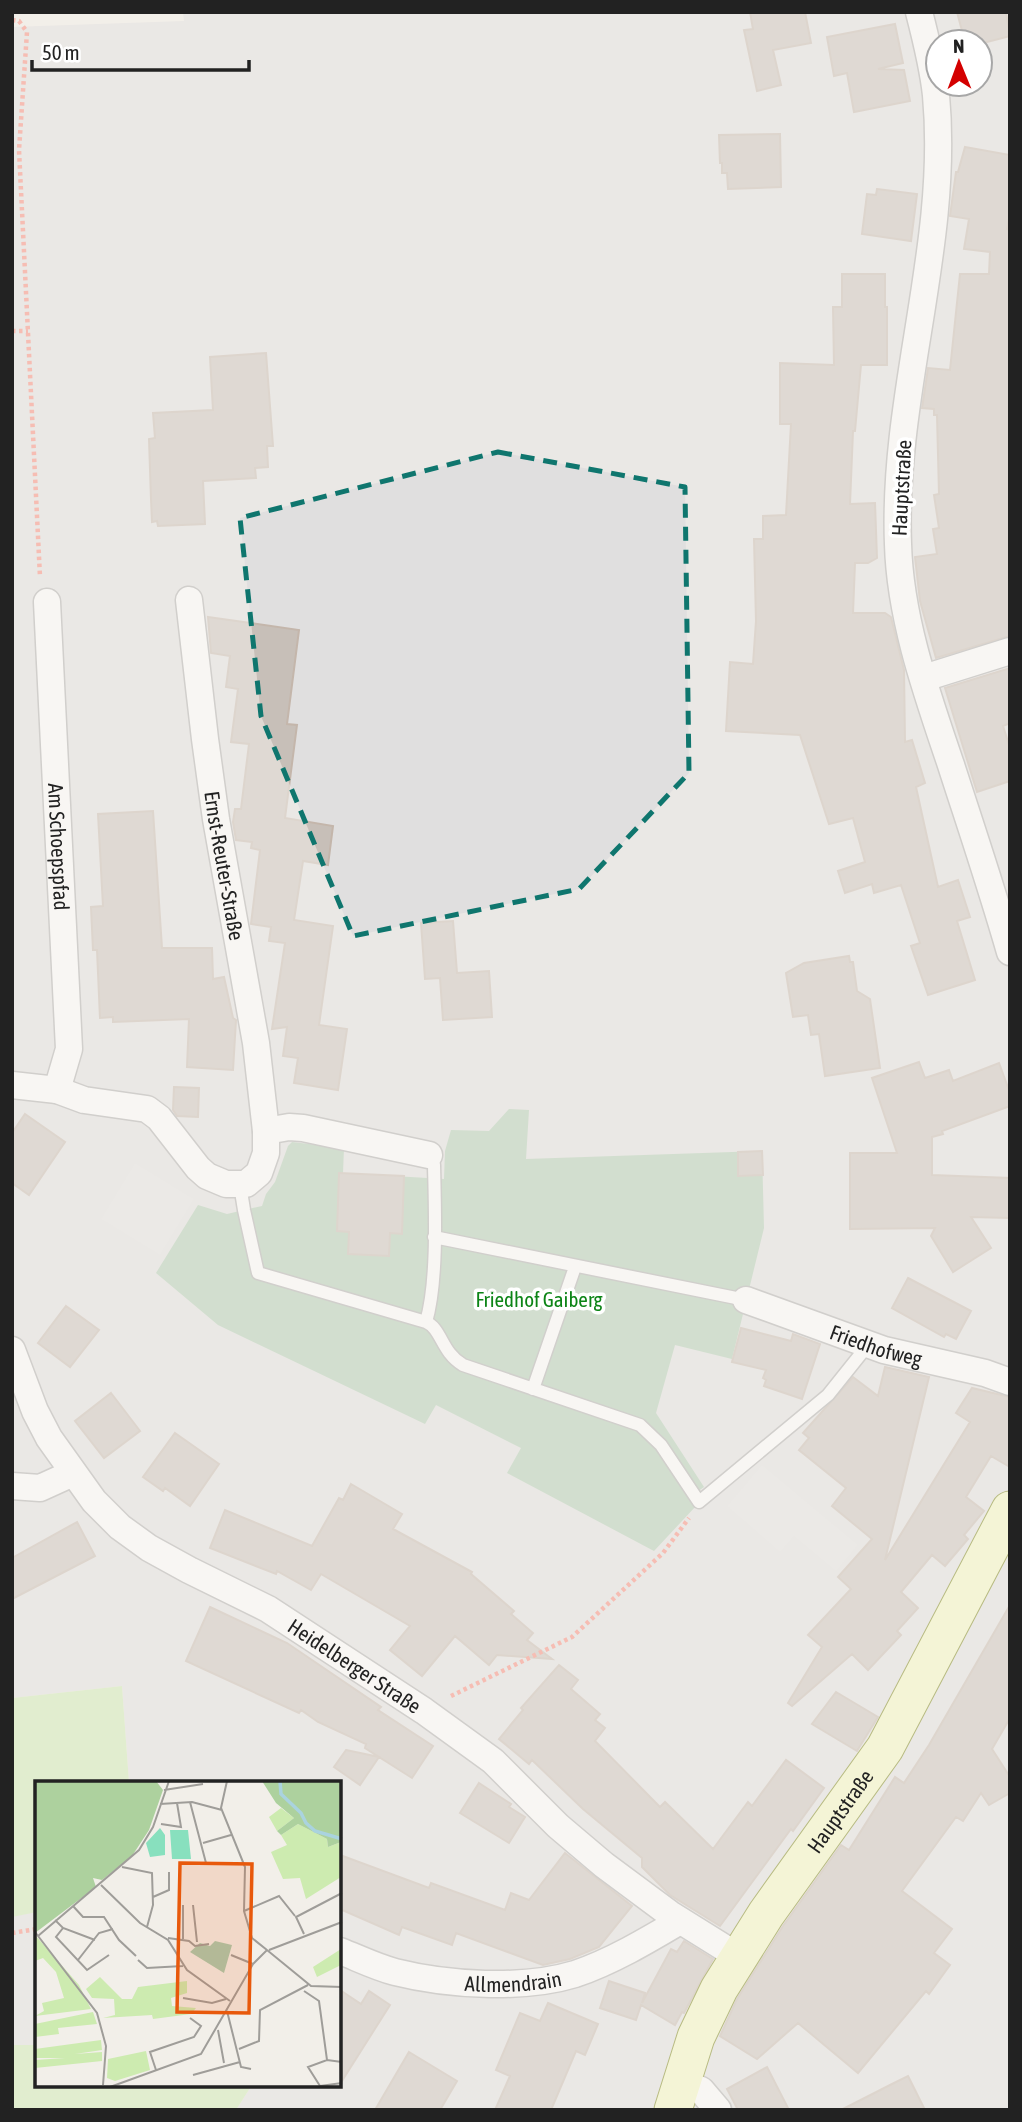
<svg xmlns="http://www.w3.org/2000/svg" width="1022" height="2122" font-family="'Asap Condensed',sans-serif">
  <rect width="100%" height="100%" fill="#f2efe9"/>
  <path fill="#e0dfdf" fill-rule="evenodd" d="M183 12H1010V2110H236L252 2085H340V1783L129 1782 122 1686 12 1698V27L184 21ZM938 42H980V84H938Z
    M37 1883V2045H12V1890Z"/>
  <path fill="#cdebb0" d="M122 1686 129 1782 37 1783V1912L12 1917V1698Z
    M12 2045H37V2085H252L236 2110H12Z"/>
  <path fill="#aacbaf" d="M509 1109 529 1110 526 1159 762 1151 764 1228 732 1359 675 1345 656 1413 704 1487 691 1496 696 1506 654 1551 507 1473 521 1448 436 1405 425 1424 218 1325 156 1273 198 1205 227 1214 262 1206 266 1194 275 1182 288 1146 292 1142 344 1148 343 1173 444 1179 445 1151 451 1130 489 1131Z"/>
  <path fill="#e2e2e2" d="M135 1163 194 1199 160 1255 101 1219Z
    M762 1465 858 1545 836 1571 794 1536 780 1552 727 1506Z"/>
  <path fill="#c7bfb8" stroke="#c4b6ab" stroke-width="2" d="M750 12H805L811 43 773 50 781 85 757 91 744 30 753 29Z
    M957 12H1006L1010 36 987 42H965Z
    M895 24 903 63 878 69 904 70 910 101 854 112 847 73 834 76 827 37Z
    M780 134 781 187 728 189 727 173H722V163H720L719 135Z
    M965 147 1010 155V214L1007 229 1010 230V636L936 658 920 601 915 557 937 554 933 529 939 528 934 495 939 494 937 415H934V409L922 408 928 368 950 370 960 274H989L990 252 964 249 969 219 950 216 956 172H958Z
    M877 189 917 194 911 241 862 234 867 194 876 195Z
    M842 274H885V307H887V365H861L855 431H853L850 504 875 503 877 558 868 563H855L853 613H885L891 617 904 670 905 742 912 740 925 783 916 787 938 887 958 880 970 917 957 921 975 980 928 995 911 946 920 943 901 885 874 893 872 884 845 893 838 871 865 862 853 818 829 824 800 735 726 731 730 662 753 664 756 621 754 539H763V516L786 515 791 424H780V363L834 365 833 307H842Z
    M266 353 273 446H267L268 467 255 468 256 478 203 481 205 524 158 526 157 521 152 522 151 499 149 439 155 438 153 413 213 410 210 357Z
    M208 617 299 630 287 724 297 725 285 818 333 826 328 865 303 861 294 920 333 926 319 1025 347 1029 338 1090 294 1083 298 1058 283 1056 287 1027 272 1029 285 943 269 941 271 927 251 924 260 850 251 848 252 842 236 840 233 822 235 809H241L249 744 231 742 238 689 226 687 230 656 211 653Z
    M1010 668V723L1003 726 1010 748V781L977 792 945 688Z
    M153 811 162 948H212L213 979 224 977 233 1018 236 1020 233 1070 187 1067 189 1019 113 1022V1017L100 1018 97 950H93L91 907 103 906 98 814Z
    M453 921 457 973 489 971 492 1017 443 1020 440 978 425 979 421 923Z
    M849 956 850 962H853L857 991 870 999 880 1068 825 1076 819 1034 811 1035 808 1015 793 1017 786 973 804 963Z
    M919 1062 925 1078 949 1070 953 1081 999 1063 1010 1093V1106L942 1131 943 1134 932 1137V1175L1010 1178V1218L971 1217 991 1248 953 1272 931 1236 935 1228 850 1229V1153H897L872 1078Z
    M174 1087 199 1088 198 1117 177 1116 173 1110Z
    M25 1114 65 1142 29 1195 12 1183V1133Z
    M762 1151 763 1175 738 1176V1152Z
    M339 1173 404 1176 402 1234 390 1233 389 1256 348 1254 349 1232 337 1231Z
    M908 1278 971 1311 956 1339 946 1334 944 1337 892 1308Z
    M66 1306 99 1330 70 1367 38 1343Z
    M741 1328 791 1341 793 1334 820 1344 802 1399 764 1386 766 1380 763 1378 766 1370 732 1362Z
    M885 1367 929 1377 885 1560 970 1422 956 1413 972 1388 1010 1397V1467L991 1456 966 1497 984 1511 964 1535 968 1539 945 1566 932 1555 901 1592 918 1608 897 1631 901 1635 868 1670 852 1654 792 1706 788 1703 822 1647 808 1635 851 1589 838 1577 872 1539 832 1506 846 1488 799 1450 809 1438 803 1433 853 1377 878 1396Z
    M111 1393 140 1431 104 1458 75 1421Z
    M175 1433 219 1464 190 1506 165 1488 163 1491 143 1477Z
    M351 1484 402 1514 393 1529 472 1572 471 1574 514 1611 511 1614 533 1633 527 1640 552 1659 497 1655 489 1665 455 1636 422 1676 390 1650 410 1626 321 1574 311 1590 277 1571 276 1574 210 1548 225 1510 312 1546 339 1498 343 1500Z
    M77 1522 95 1556 12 1599V1558Z
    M1010 1605V1718L992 1749 1010 1777V1793L989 1805 981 1793 963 1821 956 1817 902 1891 952 1929 934 1953 950 1965 929 1994 926 1991 858 2073 798 2023 757 2059 720 2036 737 1999 783 1926 841 1845 849 1850 895 1777 904 1783 929 1745Z
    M210 1607 287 1643 381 1707 378 1710 433 1746 412 1778 365 1748 366 1744 318 1722 301 1710 299 1713 186 1661Z
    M559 1665 578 1680 571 1689 600 1714 595 1720 605 1728 595 1741 660 1807 665 1802 713 1849 748 1802 752 1806 786 1760 824 1788 793 1831 791 1829 720 1926 670 1895 642 1867V1858L583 1809 532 1760 529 1764 499 1739 523 1710 521 1708Z
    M836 1692 878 1717 857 1751 812 1724Z
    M346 1750 379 1757 360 1785 334 1767Z
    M479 1783 511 1804 509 1807 525 1817 509 1843 460 1813Z
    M565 1853 632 1906 599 1947 570 1959 543 1965 456 1933 452 1945 402 1927 399 1935 340 1909V1855L429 1888 431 1883 505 1910 511 1893 529 1900Z
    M684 1941 713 1959 684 2013 682 2012 675 2025 641 2005 636 2020 600 2008 609 1981 645 1993 642 2003 671 1949 677 1952Z
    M340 1990 361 2004 369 1991 390 2005 340 2084Z
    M548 2003 598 2024 585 2055 576 2051 551 2110H495L510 2076 496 2070 520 2013 540 2021Z
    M409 2052 457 2081 440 2110H375Z
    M767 2067 789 2110H738L727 2089Z
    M908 2076 925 2110H841L894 2083Z"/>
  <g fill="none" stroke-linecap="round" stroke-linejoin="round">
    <g stroke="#a9a9a9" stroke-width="15">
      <path id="lane" d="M240 1185 244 1210 258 1273 426 1322C442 1329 441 1352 463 1365L640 1425 661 1445 699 1502 828 1395 868 1345
        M434 1237 746 1300
        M426 1322C438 1281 435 1209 434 1165L429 1155
        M533 1389 575 1267"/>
    </g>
    <g stroke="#a9a9a9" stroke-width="29">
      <g id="street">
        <path d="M919 12C926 39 933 67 936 95 950 246 892 393 898 544 900 619 927 694 951 765 971 827 992 889 1010 952"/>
        <path id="s1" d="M189 600 205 739 216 819 256 1043 266 1131"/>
        <path id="s2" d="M47 602 69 1049 57 1090"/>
        <path d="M924 678 1010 651"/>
        <path d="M12 1085 57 1090 84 1100 147 1109 159 1118 198 1168 207 1176 226 1184H246L259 1173 266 1153V1131L289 1127 303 1128 429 1155"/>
        <path id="s3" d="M746 1300 884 1350 985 1373 1010 1382"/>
        <path id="s4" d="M12 1350 35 1411 49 1438 94 1501 120 1527 149 1548 189 1570 268 1609 424 1711 493 1761 558 1826 604 1865 670 1914 739 1957"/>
        <path d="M12 1486 40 1488 73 1473"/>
        <path id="s5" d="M340 1951C358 1958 376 1967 395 1972 447 1985 523 1990 575 1974 611 1962 648 1940 680 1921"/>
        <path d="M682 2082 701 2090 718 2110"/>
      </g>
    </g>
    <g stroke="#707d05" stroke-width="39">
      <g id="secondary">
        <path id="s6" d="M673 2110 696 2037 719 1989 766 1914 885 1748 1010 1510"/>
      </g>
    </g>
    <path stroke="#fa8072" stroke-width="4.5" stroke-dasharray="3.5 3.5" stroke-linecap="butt" d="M12 20 19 21 27 32 19 150 40 577
      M12 331H28
      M451 1696 572 1637 663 1553 689 1518
      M12 1933 37 1929"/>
    <use href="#lane" stroke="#fff" stroke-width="12"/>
    <use href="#street" stroke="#fff" stroke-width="26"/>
    <use href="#secondary" stroke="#f7fabf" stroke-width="37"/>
  </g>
  <path d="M0 0H1022V2122H0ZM498 452 685 487 689 773 579 889 353 936 261 716 240 518Z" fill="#f2efe9" fill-opacity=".55" fill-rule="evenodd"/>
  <path fill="none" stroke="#0f766e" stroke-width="5" stroke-dasharray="14 9" stroke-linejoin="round" d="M498 452 685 487 689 773 579 889 353 936 261 716 240 518Z"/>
  <g text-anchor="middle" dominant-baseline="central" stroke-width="7" stroke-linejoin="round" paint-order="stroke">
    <g font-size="21" fill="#222" stroke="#fff">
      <text transform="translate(901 488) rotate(-87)">Hauptstraße</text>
      <text stroke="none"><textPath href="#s2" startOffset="245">Am Schoepspfad</textPath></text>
      <text stroke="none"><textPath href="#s1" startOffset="268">Ernst-Reuter-Straße</textPath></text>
      <text stroke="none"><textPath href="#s3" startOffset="138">Friedhofweg</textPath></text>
      <text stroke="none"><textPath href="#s4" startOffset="483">Heidelberger Straße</textPath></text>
      <text stroke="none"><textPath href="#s6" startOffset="345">Hauptstraße</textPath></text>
      <text stroke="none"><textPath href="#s5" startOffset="178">Allmendrain</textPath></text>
    </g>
    <g font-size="21" fill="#0c8416" stroke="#fff">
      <text x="539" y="1299">Friedhof Gaiberg</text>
    </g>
  </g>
  <g transform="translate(35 1781)">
    <rect width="306" height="306" fill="#f2efe9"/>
    <path d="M246 27 259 37 242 50 234 36ZM263 43 292 58 293 66 306 61V96L271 118 265 97 248 98 236 71 252 64 246 54ZM0 154 44 204 56 228 0 235 9 230 7 222 29 217 21 191 8 177 0 180ZM306 168V184L282 196 278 186ZM65 196 87 218H97L103 206 152 200V212L136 217 137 225 161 227 156 233 118 238 117 234 68 237 80 234 79 218 57 217 51 208ZM58 231 62 243 23 247 24 253 0 256V243ZM66 259 67 269 40 273 67 271V280L0 287V279L30 277H0V268ZM111 270 115 289 80 300 72 297 73 278Z" fill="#cdebb0"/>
    <path d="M0 0H121L128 9 114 49 97 75 67 99 58 97 61 106 0 152ZM227 0H306V61L293 66 292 58 263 43 246 54 242 50 259 37 241 22Z" fill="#add19e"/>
    <path d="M180 160 197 164 189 192 155 171 165 162 175 165Z" fill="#aacbaf"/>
    <path d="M125 47 130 54V74L115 76 111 62ZM135 49H153L156 78H137Z" fill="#88e0be"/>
    <path fill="none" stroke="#aad3df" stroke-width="3.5" d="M245 0 246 13 266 32 271 42 280 50 307 58"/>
    <path fill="none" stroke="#9f9d99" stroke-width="2" d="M192 0 186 27 210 86 209 130 217 157 232 169M129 9 168 3M155 21 171 82M125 23 157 21 187 29M126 43 146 46 142 22M168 62 196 54M87 86 117 92 118 124 112 146M66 104 105 142 133 159 152 189 195 220M118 116 134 109V91M148 124V158M158 124 162 161M38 125 48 136H69L84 159 101 175M209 130 244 115 260 135M20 139 28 147 60 159M28 147 21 156 52 189 74 174M0 151 62 232 71 265 68 304M269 153 261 136 307 112M3 155 104 69 118 46 134 0M133 157 154 160 160 165 174 163M234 169 307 141M196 174 218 183M43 179 64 152 78 148M103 179 112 187 148 185M269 210 284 220 292 279M148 217 177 222 191 218M192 230 206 286 216 288M183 249 189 282M204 268 224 260 225 229 273 204M307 281 292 279 273 286 285 305 307 302M121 289 115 271 159 256 166 245 155 237M158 294 205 281M75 306 166 273 218 183 232 169 276 205 307 206"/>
    <path fill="#e8590c" fill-opacity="0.15" stroke="#e8590c" stroke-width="3.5" d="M145 82 217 83 214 232 142 231Z"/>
    <rect width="306" height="306" fill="none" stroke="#222" stroke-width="3.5"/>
  </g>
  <rect width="1022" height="2122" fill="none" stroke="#222222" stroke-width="28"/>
  <g transform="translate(959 63) rotate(359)"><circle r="33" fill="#ffffff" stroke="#a7a7a7" stroke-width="2"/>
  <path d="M0-5L12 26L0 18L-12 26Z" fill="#d40000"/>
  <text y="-10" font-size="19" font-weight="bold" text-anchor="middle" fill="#222222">N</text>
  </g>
  <path d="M32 60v10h217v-10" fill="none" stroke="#222222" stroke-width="3.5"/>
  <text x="42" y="60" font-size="21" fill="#222222" stroke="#ffffff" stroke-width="5" paint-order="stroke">50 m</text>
</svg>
